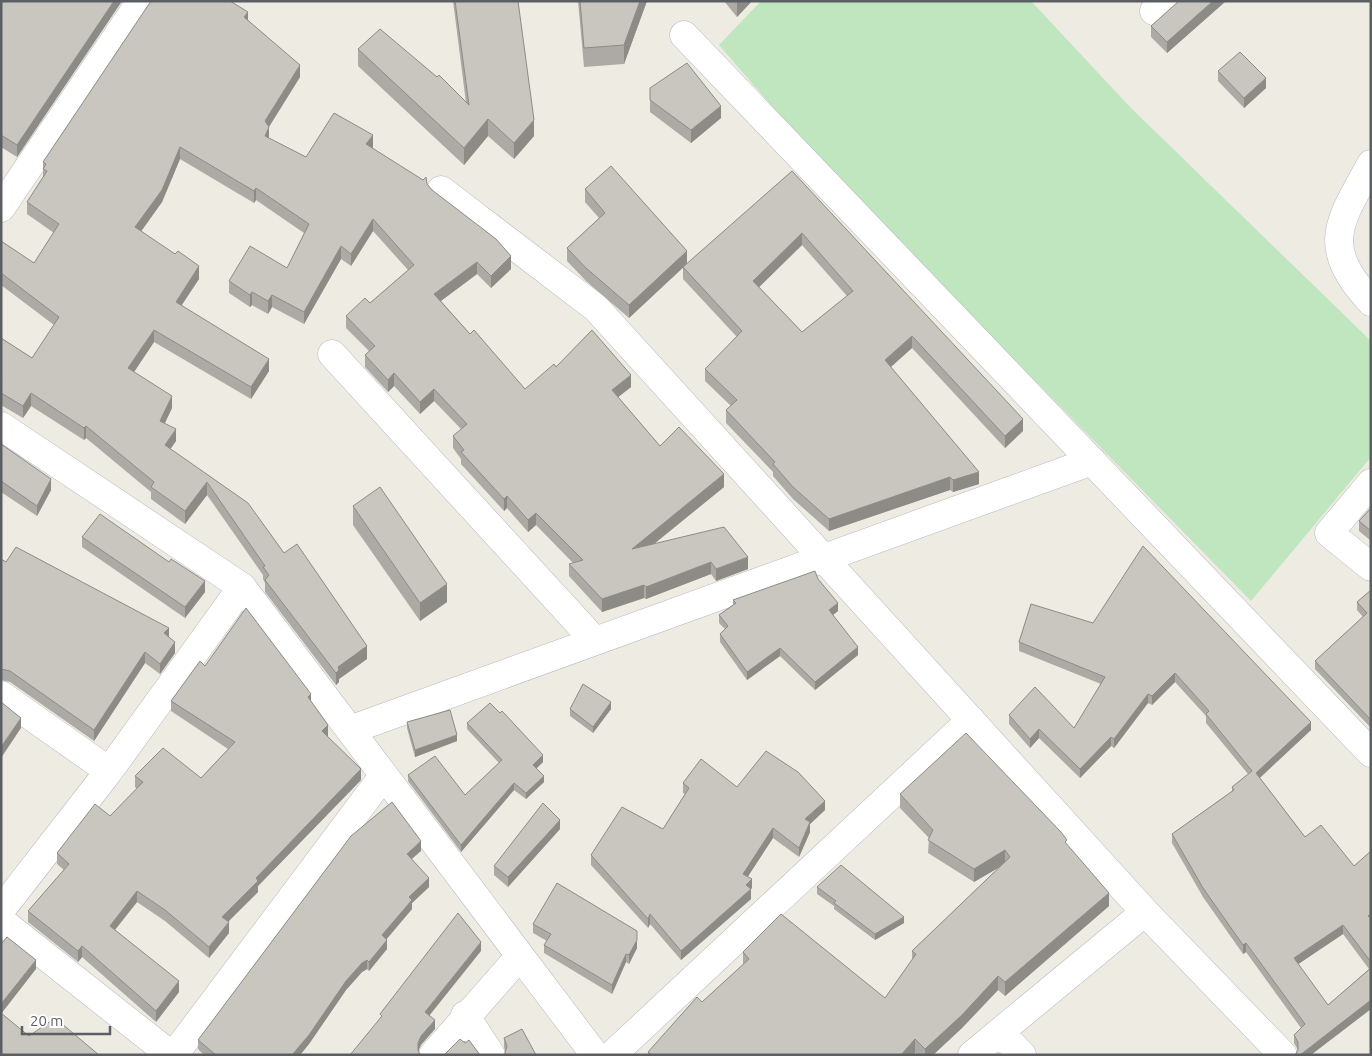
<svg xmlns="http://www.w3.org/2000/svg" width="1372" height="1056" font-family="Ubuntu,sans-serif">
  <rect width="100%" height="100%" fill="#eeebe3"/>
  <path fill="#bfe6bf" d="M761 1H1031L1130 107 1371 341V457L1251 601 813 154 719 45Z"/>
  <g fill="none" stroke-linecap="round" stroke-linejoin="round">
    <g stroke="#b5b9bd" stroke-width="29">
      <path id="street" d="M1154 11 1166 1
        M684 35 1371 753
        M1371 164C1339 223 1319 245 1371 302
        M441 190 596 308 1145 912 1283 1055
        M1 208 141 1
        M332 354 595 641
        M1 426 242 587 595 1055
        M1371 483 1329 533 1371 567
        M1 695 109 771
        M350 730 1092 461
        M1 910 109 771 242 587
        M1 921 171 1055
        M465 1015 491 1055
        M1000 1032 1022 1055
        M174 1055 384 775
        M433 1055 520 956
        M612 1055 971 720
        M972 1055 1145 912"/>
    </g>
    <use href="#street" stroke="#fff" stroke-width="28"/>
  </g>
  <path fill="#adaaa5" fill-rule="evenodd" d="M1 1H122L17 157 1 147Z
    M453 1H518L534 136 514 159 488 136 464 165 358 66V49L466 103Z
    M578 1H647L624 64 584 67Z
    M724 1H752L737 17Z
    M1179 1H1226L1167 53 1151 37V26Z
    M248 20 300 77 269 127V139L306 157 373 147 372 148 427 184 432 190 511 269 491 288 477 274 441 301 470 334 525 389 556 367 631 387 618 397 660 446 724 487 653 544 748 569 716 581 711 574 646 599 644 598 602 612 569 576V564L573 563 536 525 528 532 507 508 504 511 461 464V459L453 448V436L461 429 434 401 420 414 394 386 388 392 365 367V355L369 351 346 328V316L370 303 408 270 373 231 351 266 341 259 304 324 272 307 268 314 252 305 250 307 229 293V281L287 268 304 233 256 200 254 203 180 159 162 202 141 231 199 279 181 305 269 371 251 399 154 342 134 372 172 408 165 423 176 441 170 449 284 553 367 659 339 679V682L336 685 265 592V583L263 579V575L207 495 185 524 151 499V492L86 438 84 440 31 406 23 418 1 405V338L32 358 54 325 1 285V241L34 263 54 233 27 214V202L43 178V162Z
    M1218 71 1266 88 1244 108 1218 81Z
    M650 88 721 118 691 143 650 112Z
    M792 171 1023 431 1005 448 912 348 891 367 979 484 953 492 950 490 829 531 793 499 773 476V472L726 423V410L731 406 705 381V369L737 337 683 279V267L629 318 586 281 567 261V248L599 218 585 202V189L687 264ZM802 245 847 296 802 332 759 287Z
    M1371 221V231H1370V222Z
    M1 444 51 490 37 516 1 492Z
    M353 506 447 602 420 621 353 525Z
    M1371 508V541L1359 531V521Z
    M82 537 205 592 185 618 82 547Z
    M1 559 6 562 169 637 175 653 160 674 145 663 94 741 10 682 1 680Z
    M818 579 838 611 833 615 858 655 815 690 780 656 747 680 720 642V634L725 629 719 623V615L733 605V600Z
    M1371 590V728L1315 669V661L1363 617 1357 610V602Z
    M1031 604 1311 730 1260 778 1305 837 1354 866 1371 851V1009L1298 1050 1294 1043V1035L1301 1028 1246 952 1243 954 1203 897 1172 843V834L1232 791V787L1248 774 1206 723V716L1175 682 1152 705 1148 703 1114 748 1111 746 1080 778 1039 738 1030 748 1009 724V715L1074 728 1101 684 1019 651V642ZM1343 934 1369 969 1328 1005 1298 964Z
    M205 666 311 702 328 736V737L361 780 258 886V892L228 921 229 933 209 958 165 921 137 902 115 930 179 992 156 1022 82 957 78 962 28 922V911L64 870 57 864V853L110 816 137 789 135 787V776L201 778 228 749 171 711V701Z
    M570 709H611L593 733 570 716Z
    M407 722 457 741 415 757 407 728Z
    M467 723 543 762 536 768 544 782 526 799 514 790 461 852 408 781V775L465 795 499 763 467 729Z
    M683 783 737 787 825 810 810 824V832L799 857 773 838 748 876 752 888 751 889V899L681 960 650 924 648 928 591 865V855L663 829 685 794 683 793Z
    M900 794 1067 845 1109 906 1005 996 998 990 962 1028 933 1055H917L915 1053 913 1055H648V1052L743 965V952L885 998 912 960V951L1001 866 974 882 928 853 929 838 900 808Z
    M560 829 508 887 494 875V866Z
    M421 851 412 859 429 887 412 903V909L387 939V949L369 971 367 969 362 972 346 990 309 1044 300 1055H204L198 1049V1040Z
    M817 887 904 923 875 940 834 909V906L817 894Z
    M533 924 637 948 629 964 626 962 612 994 544 953V945L547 941 533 933Z
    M504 1038 536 1055 505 1053V1051L504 1047Z"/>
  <path fill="#8d8b86" d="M114 1H122L17 157V145Z
    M640 1H647L624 64V45Z
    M737 1H752L737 17Z
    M1213 1H1226L1167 53V42Z
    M248 12V25L244 17Z
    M300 65V77L265 133V121Z
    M1266 78V88L1244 108V98Z
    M721 106V118L691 143V130Z
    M488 119V136L464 165V148Z
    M534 120V136L514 159V143Z
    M269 127V139L265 136Z
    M373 135V147L366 157V144Z
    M180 147V159L162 202 135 240V227Z
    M256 188V200L254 203V191Z
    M373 219V231L351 266V254Z
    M802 233V245L753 293V281Z
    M341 246V259L304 324V312Z
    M687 251V264L629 318V305Z
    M511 256V269L491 288V276Z
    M477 262V274L434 306V294Z
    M199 266V279L176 314V302Z
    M252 292V305L250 307V295Z
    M272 295V307L268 314V301Z
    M154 330V342L128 381V368Z
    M912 336V348L885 372V360Z
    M269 359V371L251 399V387Z
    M394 373V386L388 392V380Z
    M631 375V387L612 402V390Z
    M434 389V401L420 414V402Z
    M31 393V406L23 418V406Z
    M172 396V408L160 433V421Z
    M1023 419V431L1005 448V436Z
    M86 426V438L84 440V428Z
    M176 429V441L165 457V445Z
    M979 472V484L953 492V480Z
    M724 474V487L632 562V549Z
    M950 477V490L829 531V519Z
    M51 479V490L37 516V506Z
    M207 482V495L185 524V511Z
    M507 496V508L504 511V499Z
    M536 513V525L528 532V520Z
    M748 557V569L716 581V569Z
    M711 562V574L646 599V587Z
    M205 581V592L185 618V607Z
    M447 584V602L420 621V603Z
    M644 585V598L602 612V599Z
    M838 603V611L829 618V610Z
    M169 628V638L164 633Z
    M175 642V653L160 674V664Z
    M367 646V659L339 679V682L336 685V673L338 667Z
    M858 647V655L815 690V682Z
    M780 648V656L747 680V672Z
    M145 652V663L94 741V730Z
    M1175 673V682L1152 705V696Z
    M311 694V705L308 697Z
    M1148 694V703L1114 748V739Z
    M611 702V709L593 733V727Z
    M21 718V728L1 758V747Z
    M1311 722V730L1256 781V773Z
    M328 725V736L322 742V731Z
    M1039 729V738L1030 748V739Z
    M457 735V741L415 757V750Z
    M1111 737V746L1080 778V769Z
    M543 755V762L533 772V765Z
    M361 769V780L258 886V892L222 928V917L256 878Z
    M544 776V782L526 799V793Z
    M514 783V790L461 852V845Z
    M825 801V810L810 824V832L799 857V848L805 819Z
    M560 820V829L508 887V877Z
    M773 828V838L743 884V874Z
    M421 841V851L407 863V854Z
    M1005 850V864L974 882V869Z
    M429 878V887L412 903V909L382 944V935L409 897Z
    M752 879V888L750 890 751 889V899L681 960V951Z
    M137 891V902L110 936V926Z
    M1109 893V906L1005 996V982Z
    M650 914V924L648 928V919Z
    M904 917V923L875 940V934Z
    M229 922V933L209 958V947Z
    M1343 925V934L1294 967V958Z
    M387 940V949L369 971V962Z
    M637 940V948L629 964V955Z
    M481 942V951L425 1021V1012Z
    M1246 943V952L1243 954V945Z
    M82 946V957L78 962V951Z
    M626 954V962L612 994V985Z
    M36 960V969L1 1014V1004Z
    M367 960V969L362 972 346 990 309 1044 300 1055H292L346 981 362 963Z
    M998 976V990L962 1028 933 1055H925V1049Z
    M179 981V992L156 1022V1011Z
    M1371 1000V1009L1311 1055H1300Z
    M435 1020V1029L421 1045 418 1052V1043L421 1036Z
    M915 1039V1053L913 1055H901Z"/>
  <path fill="#c9c6c0" stroke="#8d8b86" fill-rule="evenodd" d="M1 1H114L17 145 1 135Z
    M151 1H230L248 12 244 17 300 65 265 121 269 127 265 136 306 157 334 113 373 135 366 144 423 180 426 177 427 184 432 190 496 239 511 256 491 276 477 262 434 294 470 334 474 330 525 389 554 364 556 367 592 330 631 375 612 390 660 446 679 427 724 474 632 549 724 527 748 557 716 569 711 562 646 587 644 585 602 599 569 564 583 560 536 513 528 520 507 496 504 499 461 452 464 450 453 436 467 424 434 389 420 402 394 373 388 380 365 355 375 346 346 316 365 298 370 303 414 265 373 219 351 254 341 246 304 312 272 295 268 301 252 292 250 295 229 281 250 246 287 268 309 224 256 188 254 191 180 147 162 190 135 227 175 254 178 251 199 266 176 302 269 359 251 387 154 330 128 368 172 396 160 421 176 429 165 445 248 503 284 553 297 544 367 646 338 667 339 670 336 673 265 580 269 575 263 567 265 566 207 482 185 511 151 487 154 482 86 426 84 428 31 393 23 406 1 393V380L2 378H1V338L32 358 59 317 1 273V241L34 263 59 224 27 202 47 171 43 169 46 164 43 162Z
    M455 1H518L534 120 514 143 488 119 464 148 358 49 380 29 437 77 439 75 469 105Z
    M580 1H640L624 45 584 48Z
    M1179 1H1213L1167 42 1151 26Z
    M1240 52 1266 78 1244 98 1218 71Z
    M687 63 721 106 691 130 650 100V88Z
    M611 166 687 251 629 305 586 268 567 248 605 213 585 189Z
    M792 171 1023 419 1005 436 912 336 885 360 979 472 953 480 950 477 829 519 793 487 773 464 775 462 726 410 737 400 705 369 742 331 683 267ZM802 233 853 291 802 332 753 281Z
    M1 444 51 479 37 506 1 481Z
    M380 487 447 584 420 603 353 506Z
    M1371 508V531L1359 521Z
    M100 514 169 562 171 559 205 581 185 607 82 537Z
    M1143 546 1311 722 1256 773 1305 837 1321 825 1354 866 1371 851V914L1368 916 1371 919V962L1343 925 1294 958 1328 1005 1371 968V1000L1300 1055H1295L1298 1050V1042L1294 1035 1305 1024 1246 943 1243 945 1203 888 1172 834 1234 790 1232 787 1252 771 1206 714 1209 711 1175 673 1152 696 1148 694 1114 739 1111 737 1080 769 1039 729 1030 739 1009 715 1035 687 1074 728 1105 677 1019 642 1031 604 1093 623Z
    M16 547 169 628 164 633 175 642 160 664 145 652 94 730 10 671 1 669V559L6 562Z
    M815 571 818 579 838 603 829 610 858 647 815 682 780 648 747 672 720 634 728 626 719 615 736 603 733 600Z
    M1371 590V720L1315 661 1367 613 1357 602Z
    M246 608 311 694 308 697 328 725 322 731 361 769 256 878 258 881 222 917 229 922 209 947 165 910 137 891 110 926 179 981 156 1011 82 946 78 951 28 911 69 864 57 853 95 804 110 816 143 782 135 776 163 748 201 778 235 742 171 701 200 661 205 666Z
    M583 684 611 702 593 727 570 709Z
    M1 702 21 718 1 747Z
    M490 703 500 713 502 711 543 755 533 765 544 776 526 793 514 783 461 845 408 775 435 756 465 795 502 760 467 723Z
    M450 710 457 735 415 750 407 722Z
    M966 733 1061 832 1067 840 1065 842 1109 893 1005 982 998 976 962 1015 925 1049 915 1039 901 1055H652L648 1052 697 997 702 1002 749 959 743 952 781 914 885 998 916 954 912 951 1010 857 1005 850 974 869 928 840 933 830 900 794Z
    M766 751 798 772 825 801 805 819 810 822 799 848 773 828 743 874 752 879 746 885 751 889 681 951 650 914 648 919 591 855 622 807 663 829 689 788 683 783 701 759 737 787Z
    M392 802 421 841 407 854 429 878 409 897 412 900 382 935 387 940 369 962 367 960 362 963 346 981 309 1035 292 1055H216L198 1040 351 836Z
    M543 803 560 820 508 877 494 866Z
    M841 865 904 917 875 934 834 903 836 901 817 887Z
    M557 883 637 931V940L629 955 626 954 612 985 544 945 551 934 533 924Z
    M458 913 481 942 425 1012 435 1020 421 1036 418 1043V1051L421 1055H350L382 1016 380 1014Z
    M7 937 36 960 1 1004V944Z
    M1 1013 29 1036 55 1018 99 1055H1Z
    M522 1029 536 1055H504L505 1053 507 1046 504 1038Z
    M460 1039 465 1043 469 1040 480 1055H444Z"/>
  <rect width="1372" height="1056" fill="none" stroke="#5b5f64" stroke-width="5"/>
  <path d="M22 1026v8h88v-8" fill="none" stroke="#5b5f64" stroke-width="2.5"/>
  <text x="30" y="1026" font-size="15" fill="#5b5f64" stroke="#ffffff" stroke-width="4" paint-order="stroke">20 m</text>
</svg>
